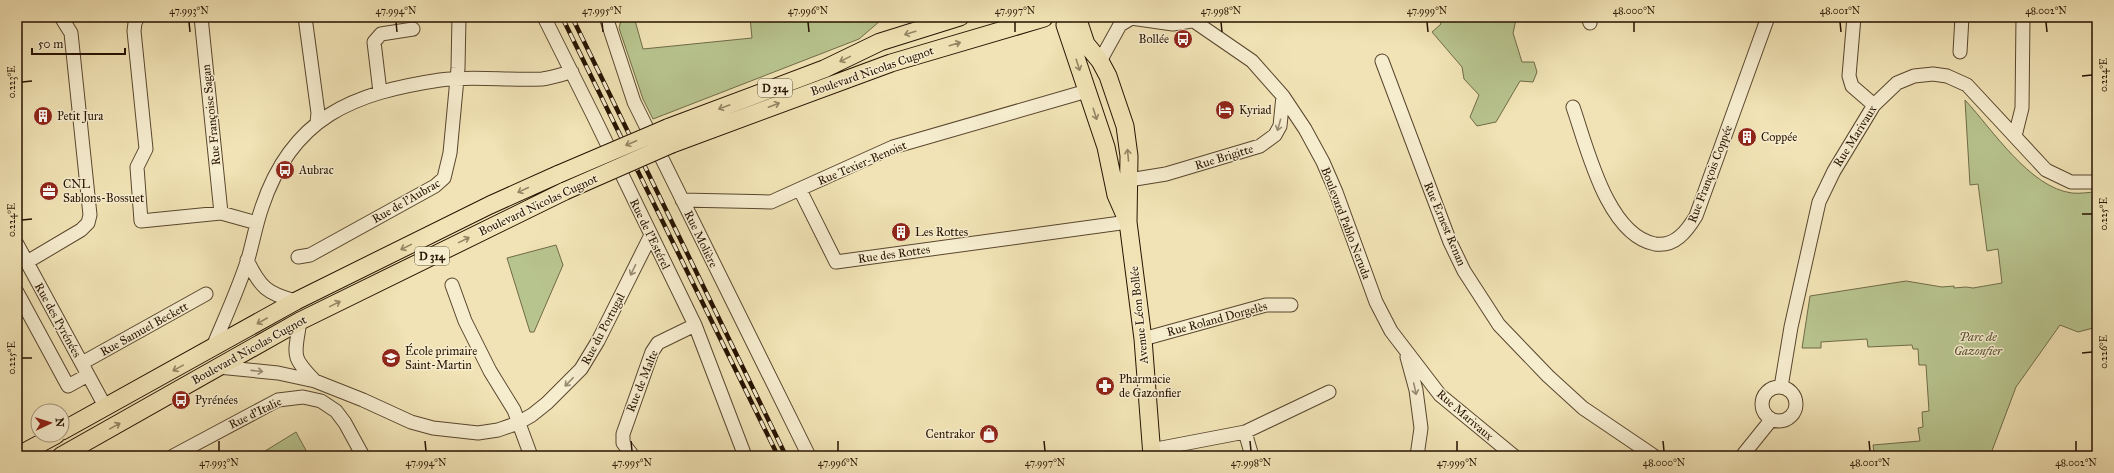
<svg xmlns="http://www.w3.org/2000/svg" width="2114" height="473" font-family="'IM FELL Great Primer',serif">
  <rect width="100%" height="100%" fill="#f1e3b5"/>
  <filter id="stains"><feTurbulence type="fractalNoise" baseFrequency=".005" numOctaves="4"/><feColorMatrix values="0 0 0 0 .2 0 0 0 0 .09 0 0 0 0 .02 0 0 0 .5 -.17"/></filter>
  <radialGradient id="worn" r=".72"><stop offset=".6" stop-color="#630" stop-opacity="0"/><stop offset="1" stop-color="#630" stop-opacity=".3"/></radialGradient>
  <path fill="#b8c48e" stroke="#6f6b48" d="M622 17H634L643 49 752 38 750 17H889L880 21 859 39 653 119 643 99 619 28Z
    M1438 17H1514L1516 20 1513 33 1522 62H1534L1537 72 1533 82 1520 81 1496 122 1477 126 1470 117 1479 95 1464 79 1462 67 1432 32 1441 24Z
    M1965 100C1992 129 2030 188 2072 193 2080 194 2089 192 2097 192V327L2078 332 2060 325 2016 387 1990 456H1813L1812 453 1874 452 1873 445 1920 441 1918 428 1923 427 1922 412 1929 411 1926 365H1919L1918 349H1913L1912 345 1868 347 1867 339 1821 342V348H1802L1810 296 1906 281 1942 287 1954 286V288L1966 287 1973 288 2002 283 1998 249 1987 251 1978 184 1970 185Z
    M556 245 563 265 534 332H530L507 258Z
    M296 432 309 456H257Z"/>
  <g fill="none" stroke-linecap="round" stroke-linejoin="round">
    <g stroke="#59462e" stroke-width="15">
      <path id="minor" d="M138 17 135 23 134 31 146 149 137 167 141 221 221 213 257 223
        M201 17 221 213
        M305 17 318 113 317 123
        M544 17 593 115 695 325 745 456
        M606 17 634 102 809 456
        M1124 17 1173 24 1191 21
        M1188 17 1252 61 1283 96 1305 129 1323 162 1336 192 1376 302 1391 331 1440 395 1514 456
        M1588 17 1590 23
        M1854 17 1849 76 1852 86 1874 105
        M1960 52 1962 17
        M1100 61 1120 25 1130 19
        M1382 61 1450 242 1464 271 1499 325 1548 376 1583 408 1654 456
        M380 92 374 42 381 34 413 29
        M1573 107C1587 147 1607 235 1655 244 1675 247 1687 231 1696 216L1768 17
        M2015 136 2022 108 2023 17
        M1129 180 1166 174 1260 146 1275 135 1280 126 1283 96
        M800 190 836 262 1128 222
        M682 200 771 202 893 147 1087 91
        M17 244 106 408
        M298 257 310 255 435 186 444 178 450 153 458 68 459 17
        M247 260C260 287 267 294 296 301
        M27 262 81 230 88 223 90 215 71 33 61 17
        M452 285 465 321 490 371 514 410 531 456
        M17 292 68 386 88 375
        M300 321C295 355 290 356 315 381
        M1143 339 1266 305H1291
        M212 349C224 320 238 290 248 259 253 242 256 224 262 207 292 117 353 93 440 80 474 75 508 81 542 79 552 78 562 74 572 72
        M1407 357 1416 390 1421 428 1417 456
        M82 363 206 294
        M218 367 278 373 315 381 363 400 411 422 433 428 478 433 498 430 518 423 532 415 547 403 581 369 598 341 651 235
        M1762 404a17 17 0 1 1 34 0a17 17 0 1 1-34 0Z
        M1781 387 1791 327 1819 202 1834 171 1874 105 1897 83 1914 76 1933 74 1947 76 1967 85 2046 170 2071 182H2097
        M1245 432 1329 392
        M1151 450 1245 432 1252 456
        M173 456 278 400 303 397 321 401 336 411 345 423 363 456
        M633 456 623 443V434L652 352 658 343 695 325
        M1742 456 1771 420"/>
    </g>
    <g stroke="#261201" stroke-width="19">
      <path id="major" d="M1078 20 1086 44 1100 61 1108 76 1125 126 1129 156 1128 222 1143 339 1152 456
        M1065 25 1106 147 1116 195 1127 220
        M667 128 824 69 880 42 960 17
        M672 144 891 63 1044 18
        M62 431 296 301 490 205 559 174
        M17 456 56 435
        M61 456 300 321 565 191"/>
    </g>
    <use href="#minor" stroke="#f6edcf" stroke-width="13"/>
    <use href="#major" stroke="#f1e3b5" stroke-width="17"/>
    <g stroke="#261201" stroke-width="4.5">
      <path id="rail" d="M562 17 778 456
        M572 17 786 456"/>
    </g>
    <use href="#rail" stroke="#f6edcf" stroke-width="3" stroke-dasharray="9" stroke-linecap="butt"/>
    <g stroke="#261201" stroke-width="19" stroke-linecap="butt">
      <path id="major-bridge" d="M559 174 667 128
        M565 191 672 144"/>
    </g>
    <use href="#major-bridge" stroke="#f1e3b5" stroke-width="17"/>
  </g>
  <defs><path id="oneway-shaft" d="M-6 0H5M1.5-3L5.5 0L1.5 3" fill="none" stroke-width="1.6" stroke-linecap="round" stroke-linejoin="round"/></defs>
  <g stroke="#968564">
    <use href="#oneway-shaft" transform="translate(910 33) rotate(163)"/>
    <use href="#oneway-shaft" transform="translate(955 44) rotate(-16)"/>
    <use href="#oneway-shaft" transform="translate(845 59) rotate(154)"/>
    <use href="#oneway-shaft" transform="translate(1078 65) rotate(72)"/>
    <use href="#oneway-shaft" transform="translate(774 105) rotate(-21)"/>
    <use href="#oneway-shaft" transform="translate(724 107) rotate(160)"/>
    <use href="#oneway-shaft" transform="translate(1095 114) rotate(72)"/>
    <use href="#oneway-shaft" transform="translate(631 143) rotate(157)"/>
    <use href="#oneway-shaft" transform="translate(1128 155) rotate(-95)"/>
    <use href="#oneway-shaft" transform="translate(523 190) rotate(155)"/>
    <use href="#oneway-shaft" transform="translate(464 240) rotate(-26)"/>
    <use href="#oneway-shaft" transform="translate(406 247) rotate(154)"/>
    <use href="#oneway-shaft" transform="translate(335 304) rotate(-26)"/>
    <use href="#oneway-shaft" transform="translate(262 321) rotate(150)"/>
    <use href="#oneway-shaft" transform="translate(178 368) rotate(151)"/>
    <use href="#oneway-shaft" transform="translate(115 426) rotate(-29)"/>
  </g>
  <g stroke="#988a72">
    <use href="#oneway-shaft" transform="translate(1279 125) rotate(106)"/>
    <use href="#oneway-shaft" transform="translate(633 270) rotate(116)"/>
    <use href="#oneway-shaft" transform="translate(257 371) rotate(6)"/>
    <use href="#oneway-shaft" transform="translate(569 382) rotate(134)"/>
    <use href="#oneway-shaft" transform="translate(1415 389) rotate(78)"/>
  </g>
  <path fill="none" stroke="#261201" stroke-width="1.5" d="M189 22 190 32M396 22 397 32M602 22 603 32M808 22 809 32M1015 22V32M1221 22 1222 32M1427 22 1428 32M1634 22V32M1840 22 1841 32M2046 22 2047 32M2082 76 2092 75M22 82 32 81M2082 214H2092M22 220 32 219M2082 353 2092 352M22 358H32M219 441V451M425 441 426 451M631 441 632 451M838 441V451M1044 441 1045 451M1250 441 1251 451M1457 441V451M1663 441 1664 451M1869 441 1870 451M2076 441V451"/>
  <defs>
    <g id="bus-disc" transform="scale(1)"><circle r="9.5" fill="#8f2418" stroke="#f6edcf"/><path d="M-5-6H5V4H4V6H2V4H-2V6H-4V4H-5ZM-3.5-4V0h7V-4ZM-3.5 1.2v1.5H-2V1.2ZM2 1.2v1.5H3.5V1.2Z" fill="#fff"/></g>
    <g id="hotel-disc" transform="scale(1)"><circle r="9.5" fill="#8f2418" stroke="#f6edcf"/><path d="M-6-4.5h1.5V1H6V5H4.5V3h-9V5H-6ZM-4 0a1.8 1.8 0 1 1 3.6 0ZM.5 0V-2.5h3Q6-2.5 6 0Z" fill="#fff"/></g>
    <g id="building-disc" transform="scale(1)"><circle r="9.5" fill="#8f2418" stroke="#f6edcf"/><path d="M-4-6H4V6H1V3H-1V6H-4ZM-2.5-4.3h1.7v1.8h-1.7ZM.8-4.3h1.7v1.8H.8ZM-2.5-1h1.7V.8h-1.7ZM.8-1h1.7V.8H.8Z" fill="#fff"/></g>
    <g id="office-disc" transform="scale(1)"><circle r="9.5" fill="#8f2418" stroke="#f6edcf"/><path d="M-6-3h4V-5.5h4V-3h4V5H-6ZM-1-4.5V-3h2v-1.5ZM-6 0V1H6V0Z" fill="#fff"/></g>
    <g id="school-disc" transform="scale(1)"><circle r="9.5" fill="#8f2418" stroke="#f6edcf"/><path d="M0-5L7-2L0 1L-7-2ZM-4 1L0 2.5L4 1V4Q0 6-4 4Z" fill="#fff"/></g>
    <g id="pharmacy-disc" transform="scale(1)"><circle r="9.5" fill="#8f2418" stroke="#f6edcf"/><path d="M-2-6h4v4h4v4h-4v4h-4v-4h-4v-4h4Z" fill="#fff"/></g>
    <g id="shop-disc" transform="scale(1)"><circle r="9.5" fill="#8f2418" stroke="#f6edcf"/><path d="M-5-2.5h2.3a2.7 3.5 0 0 1 5.4 0H5L5.5 6h-11ZM-1.5-2.5h3a1.5 2.3 0 0 0-3 0Z" fill="#fff"/></g>
  </defs>
  <g fill-rule="evenodd">
    <use href="#bus-disc" x="1183" y="39"/>
    <use href="#hotel-disc" x="1225" y="110"/>
    <use href="#building-disc" x="43" y="116"/>
    <use href="#building-disc" x="1747" y="137"/>
    <use href="#bus-disc" x="285" y="170"/>
    <use href="#office-disc" x="49" y="191"/>
    <use href="#building-disc" x="901" y="232"/>
    <use href="#school-disc" x="391" y="358"/>
    <use href="#pharmacy-disc" x="1105" y="386"/>
    <use href="#bus-disc" x="181" y="400"/>
    <use href="#shop-disc" x="989" y="434"/>
  </g>
  <g text-anchor="middle" dominant-baseline="central" stroke-width="3" stroke-linejoin="round" paint-order="stroke">
    <g fill="#f6edcf" stroke="#64543f" stroke-width="1">
      <rect x="758" y="79" width="34" height="18" rx="3"/>
      <rect x="415" y="247" width="34" height="18" rx="3"/>
    </g>
    <g font-size="11" font-weight="bold" fill="#261201">
      <text x="775" y="88">D 314</text>
      <text x="432" y="256">D 314</text>
    </g>
    <g font-size="12" fill="#261201" stroke="#f6edcf" text-anchor="start">
      <text x="1169" y="39" text-anchor="end">Bollée</text>
      <text x="1239" y="110">Kyriad</text>
      <text x="57" y="116">Petit Jura</text>
      <text x="1761" y="137">Coppée</text>
      <text x="299" y="170">Aubrac</text>
      <text x="63" y="184">CNL<tspan x="63" dy="14">Sablons-Bossuet</tspan></text>
      <text x="915" y="232">Les Rottes</text>
      <text x="405" y="351">École primaire<tspan x="405" dy="14">Saint-Martin</tspan></text>
      <text x="1119" y="379">Pharmacie<tspan x="1119" dy="14">de Gazonfier</tspan></text>
      <text x="195" y="400">Pyrénées</text>
      <text x="975" y="434" text-anchor="end">Centrakor</text>
    </g>
    <g font-size="12" fill="#261201" stroke="#f6edcf">
      <text transform="translate(872 71) rotate(-19)">Boulevard Nicolas Cugnot</text>
      <text transform="translate(211 115) rotate(-96)">Rue Françoise Sagan</text>
      <text transform="translate(1855 136) rotate(-58)">Rue Marivaux</text>
      <text transform="translate(1224 157) rotate(-17)">Rue Brigitte</text>
      <text transform="translate(862 163) rotate(-23)">Rue Texier-Benoist</text>
      <text transform="translate(1710 174) rotate(-69)">Rue François Coppée</text>
      <text transform="translate(406 201) rotate(-30)">Rue de l'Aubrac</text>
      <text transform="translate(538 205) rotate(-25)">Boulevard Nicolas Cugnot</text>
      <text transform="translate(1346 223) rotate(69)">Boulevard Pablo Neruda</text>
      <text transform="translate(1445 224) rotate(67)">Rue Ernest Renan</text>
      <text transform="translate(650 234) rotate(64)">Rue de l'Estérel</text>
      <text transform="translate(701 239) rotate(64)">Rue Molière</text>
      <text transform="translate(894 254) rotate(-8)">Rue des Rottes</text>
      <text transform="translate(1139 315) rotate(-96)">Avenue Léon Bollée</text>
      <text transform="translate(1217 319) rotate(-15)">Rue Roland Dorgelès</text>
      <text transform="translate(58 320) rotate(61)">Rue des Pyrénées</text>
      <text transform="translate(144 329) rotate(-29)">Rue Samuel Beckett</text>
      <text transform="translate(603 329) rotate(-62)">Rue du Portugal</text>
      <text transform="translate(249 350) rotate(-29)">Boulevard Nicolas Cugnot</text>
      <text transform="translate(642 381) rotate(-68)">Rue de Malte</text>
      <text transform="translate(255 413) rotate(-26)">Rue d'Italie</text>
      <text transform="translate(1465 415) rotate(41)">Rue Marivaux</text>
    </g>
    <g font-size="12" font-style="italic" fill="#595032" stroke="#f6edcf">
      <text x="1978" y="337">Parc de<tspan x="1978" dy="14">Gazonfier</tspan></text>
    </g>
  </g>
  <rect width="2114" height="473" fill="none" stroke="#f1e3b5" stroke-width="44"/>
  <g transform="translate(50 423) rotate(86)"><circle r="19" fill="#f6edcf" stroke="#a3957d"/>
  <path d="M0-3L7 15L0 10L-7 15Z" fill="#8f2418"/>
  <text y="-6" font-size="11" font-weight="bold" text-anchor="middle" fill="#261201">N</text>
  </g>
  <path d="M32 48v6h93v-6" fill="none" stroke="#261201" stroke-width="2"/>
  <text x="38" y="48" font-size="12" fill="#261201" stroke="#f6edcf" stroke-width="3" paint-order="stroke">50 m</text>
  <rect x="22" y="22" width="2070" height="429" fill="none" stroke="#261201" stroke-width="1.5"/>
  <g font-size="10" text-anchor="middle" fill="#261201">
    <text x="189" y="14">47.993°N</text>
    <text x="396" y="14">47.994°N</text>
    <text x="602" y="14">47.995°N</text>
    <text x="808" y="14">47.996°N</text>
    <text x="1015" y="14">47.997°N</text>
    <text x="1221" y="14">47.998°N</text>
    <text x="1427" y="14">47.999°N</text>
    <text x="1634" y="14">48.000°N</text>
    <text x="1840" y="14">48.001°N</text>
    <text x="2046" y="14">48.002°N</text>
    <text transform="translate(2103 75) rotate(-90)" y="4">0.224°E</text>
    <text transform="translate(11 82) rotate(-90)" y="4">0.223°E</text>
    <text transform="translate(2103 214) rotate(-90)" y="4">0.225°E</text>
    <text transform="translate(11 220) rotate(-90)" y="4">0.224°E</text>
    <text transform="translate(2103 352) rotate(-90)" y="4">0.226°E</text>
    <text transform="translate(11 358) rotate(-90)" y="4">0.225°E</text>
    <text x="219" y="466">47.993°N</text>
    <text x="426" y="466">47.994°N</text>
    <text x="632" y="466">47.995°N</text>
    <text x="838" y="466">47.996°N</text>
    <text x="1045" y="466">47.997°N</text>
    <text x="1251" y="466">47.998°N</text>
    <text x="1457" y="466">47.999°N</text>
    <text x="1664" y="466">48.000°N</text>
    <text x="1870" y="466">48.001°N</text>
    <text x="2076" y="466">48.002°N</text>
  </g>
  <rect width="100%" height="100%" filter="url(#stains)"/>
  <rect width="100%" height="100%" fill="url(#worn)"/>
</svg>
